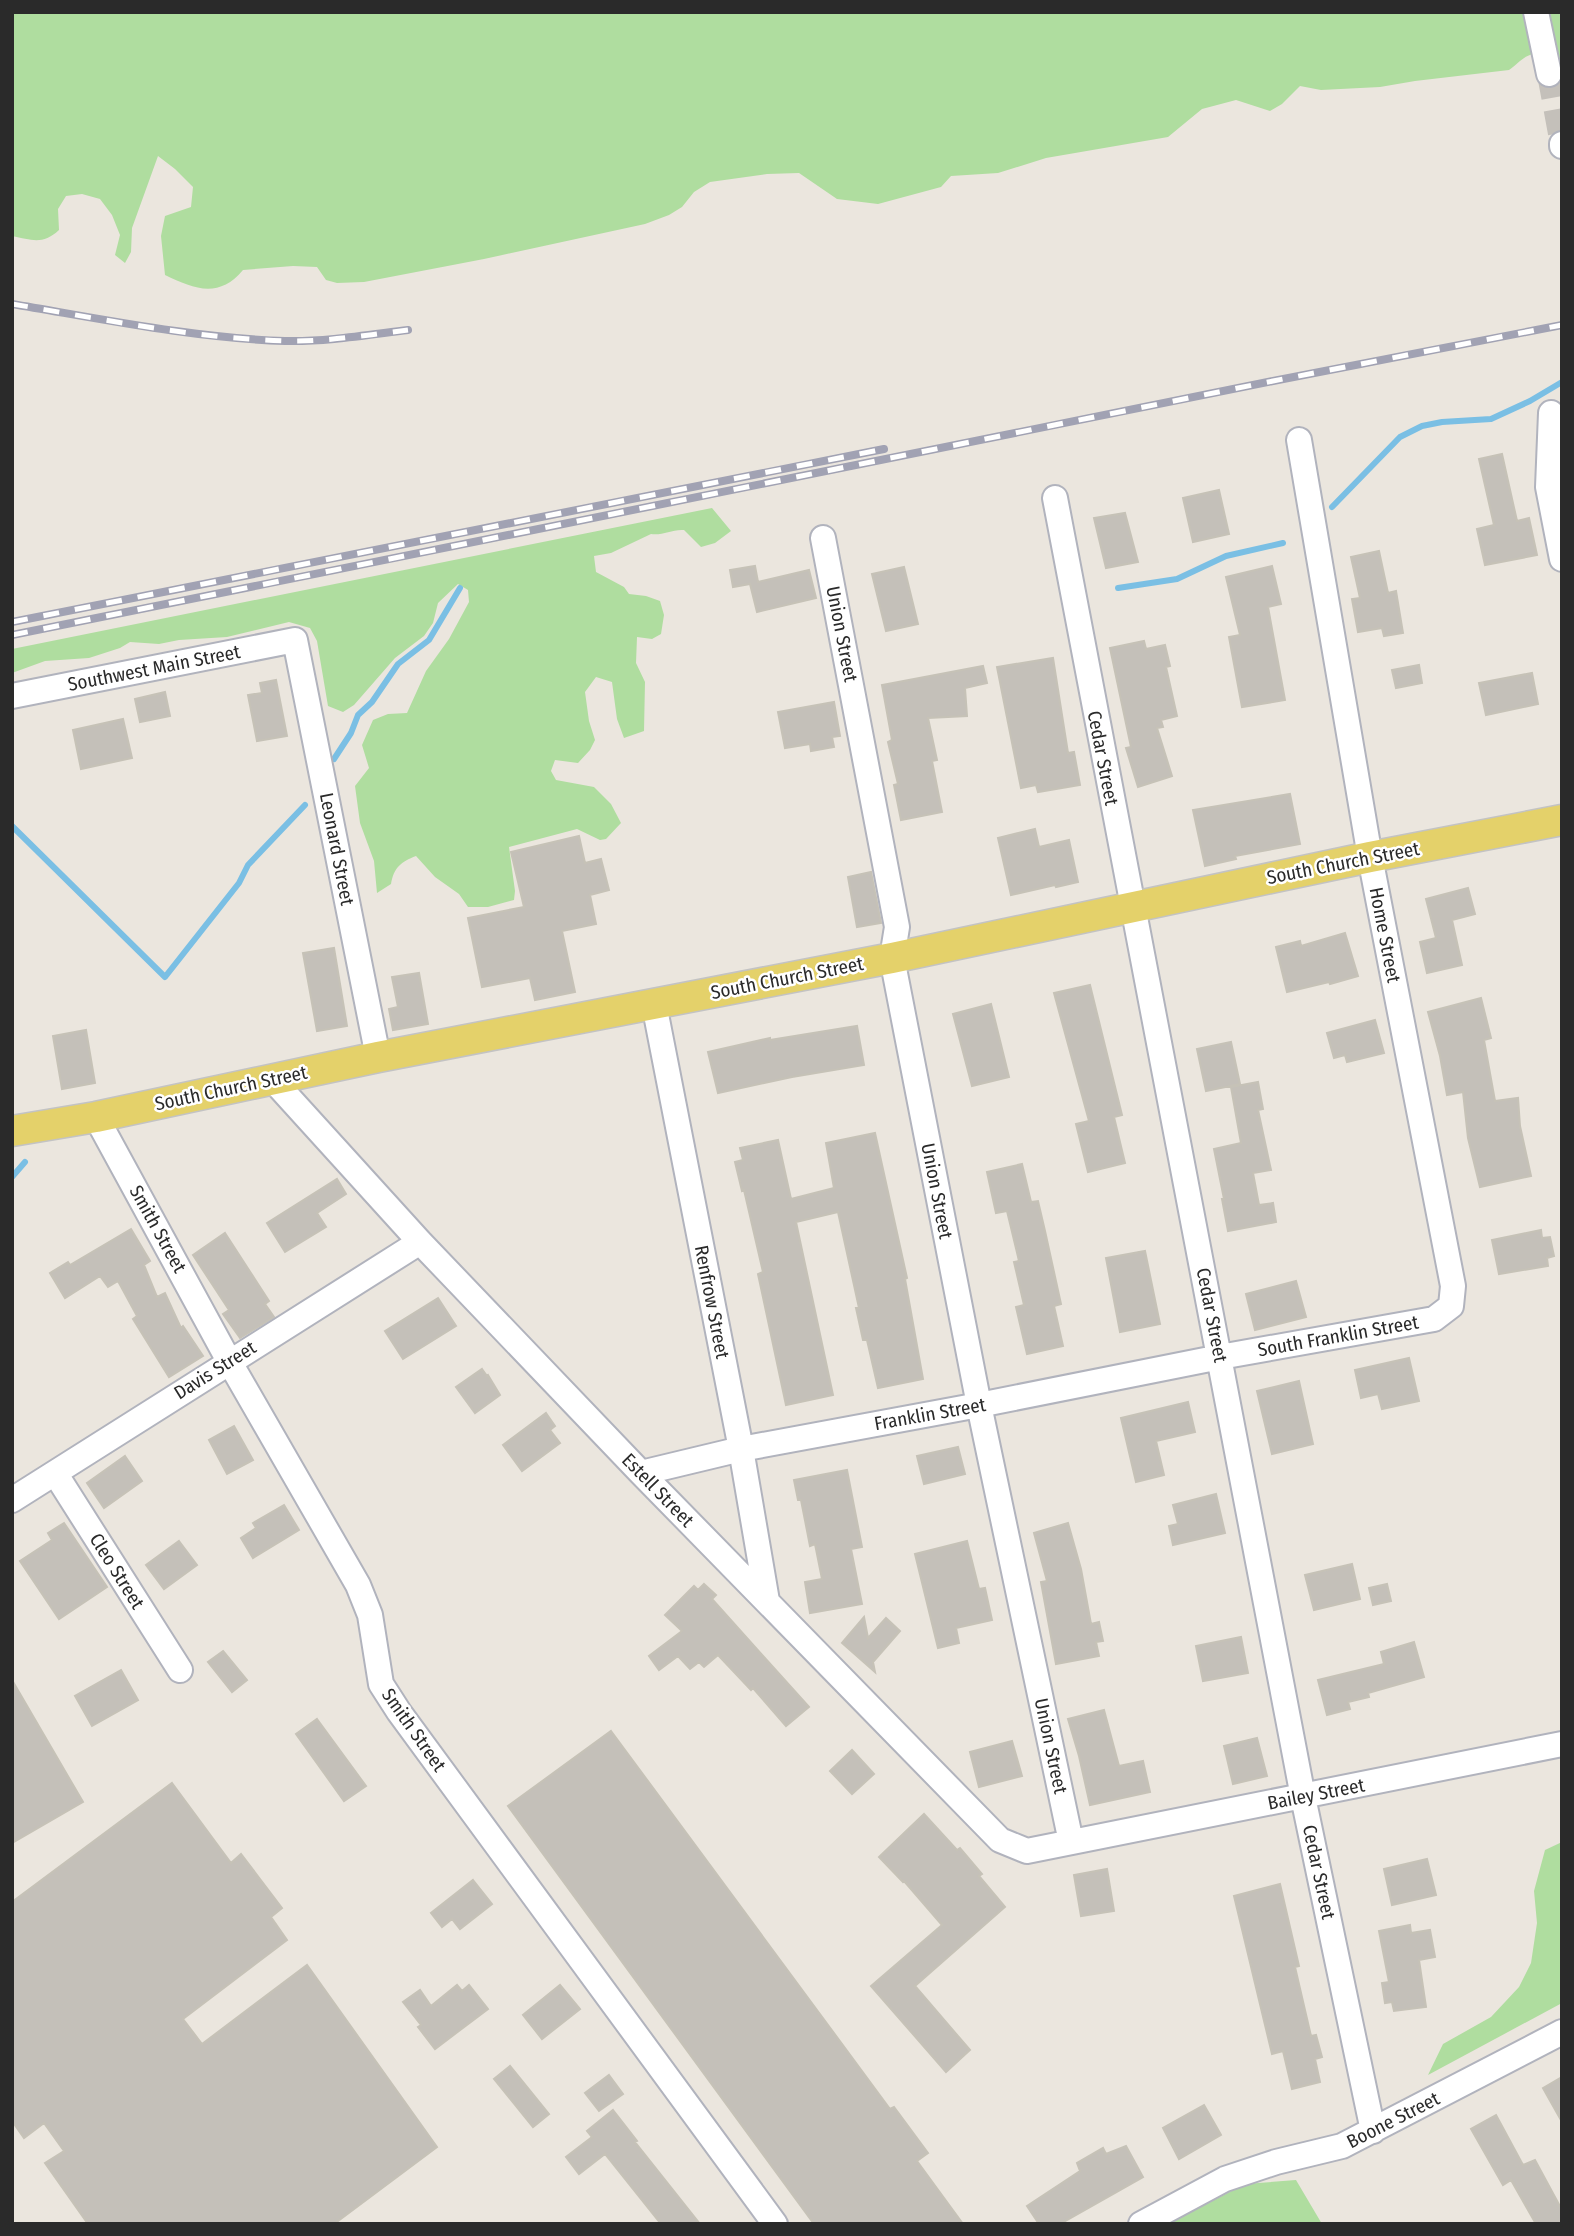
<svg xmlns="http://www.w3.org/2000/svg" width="1574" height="2236" font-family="'Fira Sans Condensed',sans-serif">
  <rect width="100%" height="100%" fill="#ebe6de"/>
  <path fill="#afdd9f" d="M12 12H1525L1533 54C1522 57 1518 64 1509 70L1415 81 1380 87 1321 90 1300 86 1282 104 1270 111 1236 100 1202 109 1168 137 1046 158 998 173 951 176 941 187 878 204 837 199 799 173 767 174 710 182 694 192 682 207 669 215 645 224 484 259 364 282 337 283 326 280 317 267 293 266 243 270C219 299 194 289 165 275L161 236 165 216 191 207 193 187 175 169 158 156 132 228 131 252 125 263 115 255 120 235 112 215 100 199 82 194 66 196 58 209 59 230C43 245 32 240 12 236Z
    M1550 12H1562V66L1556 68Z
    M712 508 731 531 715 543 701 547 684 530C672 529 662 536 651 534L611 553 594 556 596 572 624 587 629 594 646 596 660 601 664 615 661 634 652 639 637 637 636 663 645 682 644 731 624 738 617 719 612 682 596 677 585 692 589 721 595 740 590 750 578 763 555 760 551 771 556 780 594 787 611 804 621 823 606 839 600 840 577 829 509 847 515 891 514 900 488 907H468L459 894 435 877 416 856C401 862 394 867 391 884L377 893 374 861 360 823 355 786 369 768 362 745 373 720 388 714 407 713 426 671 449 639 469 602 468 590 458 584 438 603 433 623 424 636 395 658 354 705 343 712 328 706 317 641 310 628 289 622 227 637 179 640 159 644 130 642 120 648 89 658 45 661 12 673V649Z
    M1562 1842V2003L1428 2075 1443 2044 1491 2017 1519 1987 1531 1963 1537 1923 1534 1891 1545 1850Z
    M1296 2180 1322 2224H1168L1245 2184Z"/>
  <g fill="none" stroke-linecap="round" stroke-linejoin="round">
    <path stroke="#7abfe4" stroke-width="6" d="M1332 507 1400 437 1422 426 1442 422 1491 419 1530 401 1562 382
      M1118 588 1177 579 1226 556 1283 543
      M334 759 351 733 358 715 372 702 398 664 429 640 460 588
      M12 826 165 977 239 883 248 865 305 805
      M12 1177 25 1162"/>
  </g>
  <path fill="#c4c0b9" stroke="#c6c2b7" stroke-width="2" d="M1502 454 1517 521 1529 518 1537 555 1485 565 1477 529 1494 525 1479 459Z
    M1219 490 1229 534 1193 542 1183 498Z
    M1125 513 1138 562 1106 568 1094 518Z
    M1379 551 1388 593 1396 591 1403 633 1384 636 1382 628 1358 632 1352 599 1360 598 1351 557Z
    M755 566 758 582 809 570 816 598 757 612 750 584 733 587 730 570Z
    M1272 566 1281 604 1268 607 1285 700 1242 707 1229 637 1240 635 1226 577Z
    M904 567 918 624 886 631 872 574Z
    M1144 641 1146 649 1165 645 1170 666 1166 667 1177 716 1161 720 1163 727 1157 728 1172 776 1138 787 1126 748 1131 747 1110 648Z
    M1053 658 1068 753 1074 752 1080 785 1038 792 1036 785 1021 788 997 667Z
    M1419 665 1422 683 1396 688 1392 670Z
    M983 666 987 683 965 688 967 716 928 718 937 760 932 761 942 812 901 820 894 785 898 784 888 742 892 740 882 685Z
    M1532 673 1538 704 1486 715 1479 683Z
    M276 680 287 736 257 741 248 695 262 693 260 683Z
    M165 692 170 716 140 722 135 699Z
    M834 702 840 736 832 737 834 747 811 751 810 744 785 748 778 712Z
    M123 719 132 758 81 769 73 730Z
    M1290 794 1300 844 1235 856 1236 859 1205 866 1193 810Z
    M1035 829 1039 847 1069 840 1078 882 1056 887 1055 885 1011 895 998 838Z
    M579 836 585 863 601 859 609 890 590 895 596 924 562 931 575 992 535 1000 530 978 482 987 468 918 524 907 511 852Z
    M871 872 881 923 857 927 848 877Z
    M1468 888 1475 914 1452 920 1462 965 1427 973 1420 942 1436 938 1426 899Z
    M1345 933 1358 976 1330 984 1329 982 1287 992 1276 947 1300 941 1301 946Z
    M334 948 347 1026 317 1031 303 953Z
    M419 973 428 1024 393 1030 389 1009 398 1007 392 977Z
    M1090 985 1122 1115 1114 1117 1125 1163 1088 1172 1076 1124 1089 1121 1054 993Z
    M1481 998 1491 1038 1484 1040 1495 1101 1518 1098 1520 1126 1531 1176 1480 1187 1468 1138 1463 1092 1447 1095 1440 1056 1428 1012Z
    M991 1004 1009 1077 972 1086 953 1014Z
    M1375 1020 1384 1053 1347 1062 1345 1055 1334 1058 1327 1033Z
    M857 1026 864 1065 792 1077 718 1093 708 1052 770 1038V1040Z
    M86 1030 95 1083 62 1089 53 1036Z
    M1231 1042 1240 1084 1206 1091 1197 1049Z
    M1258 1082 1263 1109 1258 1110 1271 1170 1253 1173 1259 1205 1273 1203 1276 1222 1228 1231 1222 1199H1224L1214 1149 1241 1143 1231 1087Z
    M875 1133 907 1278 905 1279 923 1379 878 1388 867 1340H863L856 1308H859L838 1212 796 1222 833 1395 786 1405 758 1274 763 1272 744 1190 742 1191 735 1162 743 1160 740 1148 778 1140 791 1199 834 1188 826 1143Z
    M1022 1164 1031 1202 1038 1201 1045 1231 1061 1304 1054 1306 1063 1346 1027 1354 1016 1307 1024 1305 1014 1262 1019 1261 1007 1211 996 1213 987 1172Z
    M337 1179 346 1194 317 1213 326 1227 285 1252 267 1223Z
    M131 1229 150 1261 144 1265 157 1297 165 1293 181 1328 183 1326 203 1356 169 1377 133 1319 137 1316 118 1281 108 1287 100 1276 65 1298 50 1273 68 1262 70 1265Z
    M1541 1230 1542 1238 1550 1237 1554 1256 1547 1258 1548 1266 1499 1274 1492 1240Z
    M225 1233 269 1301 265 1304 274 1317 240 1338 223 1314 229 1310 193 1255Z
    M1145 1251 1160 1324 1120 1332 1106 1258Z
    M1296 1281 1306 1317 1255 1330 1246 1294Z
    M438 1298 456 1326 403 1359 385 1331Z
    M1409 1358 1419 1401 1382 1409 1378 1394 1361 1398 1355 1370Z
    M482 1369 487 1376 488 1375 500 1395 475 1413 456 1387Z
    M1299 1381 1313 1444 1272 1454 1257 1391Z
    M1188 1402 1195 1432 1156 1441 1164 1475 1136 1482 1121 1418Z
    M546 1413 555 1426 550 1430 560 1443 522 1471 503 1445Z
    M234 1426 253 1460 227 1474 209 1440Z
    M958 1447 965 1474 924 1484 917 1456Z
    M125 1456 142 1481 104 1508 87 1483Z
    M847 1470 862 1547 851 1549 862 1604 810 1613 805 1582 822 1579 815 1544 810 1546 801 1500H798L794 1480Z
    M1216 1494 1225 1533 1173 1545 1169 1526 1178 1524 1173 1505Z
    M284 1505 299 1530 253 1558 241 1538 256 1528 253 1523Z
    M64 1523 107 1587 59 1619 20 1561 52 1540 48 1533Z
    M1068 1523 1081 1569 1091 1624 1099 1622 1103 1641 1096 1642 1099 1656 1056 1664 1041 1582 1047 1581 1034 1533Z
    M179 1541 197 1565 164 1589 146 1565Z
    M967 1541 979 1589 985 1588 992 1620 956 1628 959 1643 938 1648 915 1554Z
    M1352 1564 1360 1599 1314 1610 1305 1575Z
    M704 1584 716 1595 712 1599 809 1707 786 1726 753 1688 751 1690 718 1655 704 1667 699 1662 690 1669 678 1656 659 1670 649 1656 682 1631 665 1615 694 1586 698 1590Z
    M1387 1584 1391 1601 1373 1605 1369 1588Z
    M864 1617 868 1638 886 1618 900 1631 873 1662 875 1672 842 1643Z
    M1241 1637 1248 1673 1203 1681 1196 1646Z
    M1414 1642 1424 1677 1368 1693 1369 1697 1348 1702 1350 1709 1327 1715 1318 1680 1384 1664 1381 1652Z
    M223 1651 247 1680 232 1692 208 1662Z
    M121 1670 138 1700 92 1726 75 1696Z
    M12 1680 83 1802 12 1843Z
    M1104 1710 1119 1766 1143 1761 1150 1792 1090 1805 1079 1756 1068 1719Z
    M317 1719 366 1786 344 1801 296 1734Z
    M611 1731 890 2109 894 2107 928 2153 917 2161 963 2224H814L508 1806Z
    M1257 1738 1267 1776 1233 1784 1224 1746Z
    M1012 1741 1022 1776 979 1787 970 1752Z
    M852 1750 874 1774 852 1794 830 1771Z
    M172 1783 231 1863 241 1854 282 1908 271 1917 287 1940 183 2019 202 2044 307 1965 437 2147 334 2224H88L45 2163 64 2151 44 2123 24 2138 12 2121V1902Z
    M924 1814 957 1850 960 1848 982 1874 979 1876 1005 1907 915 1986 970 2050 946 2072 871 1986 942 1925 904 1881 903 1882 879 1857Z
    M1427 1859 1436 1895 1392 1905 1384 1869Z
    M1107 1869 1114 1911 1081 1916 1074 1875Z
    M473 1880 492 1904 460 1929 452 1919 442 1927 431 1913Z
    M1280 1884 1299 1966 1295 1967 1311 2036 1316 2035 1322 2057 1315 2059 1320 2082 1292 2089 1283 2051 1272 2054 1234 1896Z
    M1410 1925 1411 1933 1430 1930 1435 1957 1419 1960 1426 2007 1394 2011 1392 2002 1385 2003 1382 1983 1389 1982 1379 1931Z
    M457 1985 462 1991 469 1985 488 2009 435 2049 418 2027 421 2025 403 2002 420 1990 431 2006Z
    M560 1985 580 2009 542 2039 523 2015Z
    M510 2066 549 2114 533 2127 494 2079Z
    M609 2075 623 2094 599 2111 585 2093Z
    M1562 2077V2122L1543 2088Z
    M1204 2105 1221 2135 1179 2159 1163 2128Z
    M613 2110 637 2141 635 2142 700 2224H661L605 2154 579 2174 566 2157 592 2137 587 2131Z
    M1496 2115 1523 2165 1535 2160 1562 2210V2224H1536L1511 2180 1503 2185 1471 2129Z
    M1126 2146 1143 2177 1060 2224H1039L1027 2206 1080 2171 1077 2163 1103 2148 1106 2154Z"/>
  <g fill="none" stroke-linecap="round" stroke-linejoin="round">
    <path stroke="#c4c0ba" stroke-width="24" stroke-dasharray="24 12" stroke-linecap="butt" d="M1549 74 1562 144"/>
    <g stroke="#b1b3bd" stroke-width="28">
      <path id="minor" d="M1536 12 1549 74
        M1562 144V146
        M1551 413 1548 487 1562 559
        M1055 498 1303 1797 1373 2131
        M823 538 897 927 892 958 979 1405 1071 1842
        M12 696 295 640 378 1057
        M654 1004 741 1449 767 1601
        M272 1079 420 1242 641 1473 1000 1840 1027 1851 1562 1744
        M96 1117 229 1361 358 1585 370 1615 381 1684 399 1712 775 2224
        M55 1473 180 1670
        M641 1473 741 1449 979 1405 1220 1357 1434 1319 1451 1306 1453 1286 1370 857 1299 440
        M12 1500 420 1242
        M1141 2224 1225 2179 1276 2162 1342 2146 1562 2032"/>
    </g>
    <g stroke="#c3c3c3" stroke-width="33">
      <path id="major" d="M12 1131 96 1117 378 1057 892 958 1370 857 1562 820"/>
    </g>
    <use href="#minor" stroke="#fff" stroke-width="24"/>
    <use href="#major" stroke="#e4d16a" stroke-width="30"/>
    <g stroke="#a1a2b3" stroke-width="8">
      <path id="rail" d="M12 304C102 319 193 338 285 341 325 342 367 335 408 330
        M12 622 884 449
        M12 635 1273 381 1562 325"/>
    </g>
    <use href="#rail" stroke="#fff" stroke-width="5" stroke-dasharray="16" stroke-linecap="butt"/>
  </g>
  <g text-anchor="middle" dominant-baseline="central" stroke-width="5" stroke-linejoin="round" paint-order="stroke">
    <g font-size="19" fill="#2a2a2a" stroke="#fff">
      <text transform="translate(842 634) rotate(79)">Union Street</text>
      <text transform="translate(154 668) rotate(-11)">Southwest Main Street</text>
      <text transform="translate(1103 758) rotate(79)">Cedar Street</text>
      <text transform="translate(337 849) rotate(79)">Leonard Street</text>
      <text transform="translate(1343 863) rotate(-11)">South Church Street</text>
      <text transform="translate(1385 935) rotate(79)">Home Street</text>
      <text transform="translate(787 978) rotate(-11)">South Church Street</text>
      <text transform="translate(231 1088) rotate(-12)">South Church Street</text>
      <text transform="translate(937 1191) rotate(79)">Union Street</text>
      <text transform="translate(158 1229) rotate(61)">Smith Street</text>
      <text transform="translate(712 1302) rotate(79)">Renfrow Street</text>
      <text transform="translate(1212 1315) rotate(79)">Cedar Street</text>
      <text transform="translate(1338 1336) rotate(-10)">South Franklin Street</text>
      <text transform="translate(215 1370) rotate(-32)">Davis Street</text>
      <text transform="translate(930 1414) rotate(-10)">Franklin Street</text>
      <text transform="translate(658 1490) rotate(46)">Estell Street</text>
      <text transform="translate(117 1571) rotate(58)">Cleo Street</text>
      <text transform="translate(414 1730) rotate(55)">Smith Street</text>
      <text transform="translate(1051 1746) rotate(78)">Union Street</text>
      <text transform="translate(1316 1794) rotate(-11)">Bailey Street</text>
      <text transform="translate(1319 1872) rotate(78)">Cedar Street</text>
      <text transform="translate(1393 2120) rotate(-27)">Boone Street</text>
    </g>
  </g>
  <rect width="1574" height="2236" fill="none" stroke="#2a2a2a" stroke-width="28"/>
</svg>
